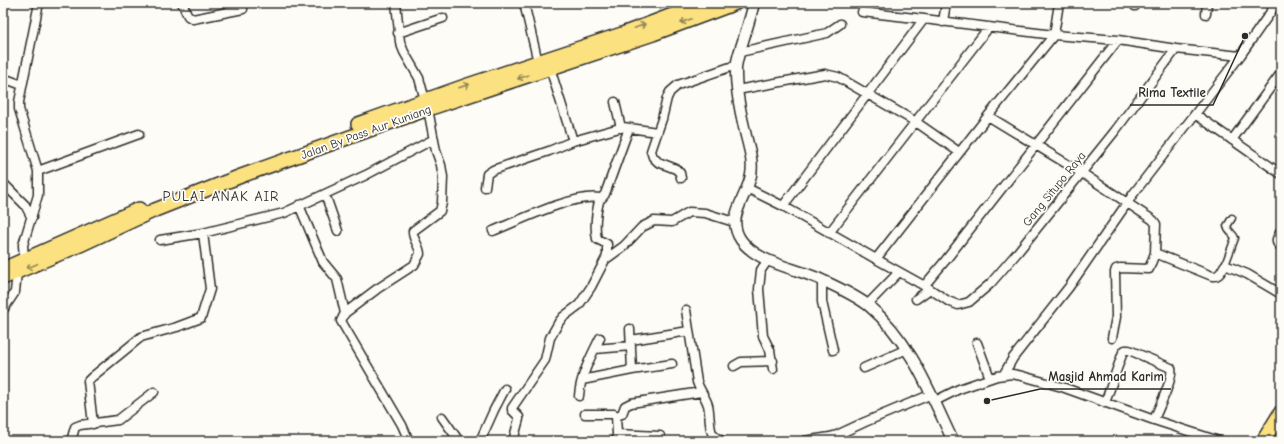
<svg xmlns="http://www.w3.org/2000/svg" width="1284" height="444" font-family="'Comic Neue',sans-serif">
  <rect width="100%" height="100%" fill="#fdfcf7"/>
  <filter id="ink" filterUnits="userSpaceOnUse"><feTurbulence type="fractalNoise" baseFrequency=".025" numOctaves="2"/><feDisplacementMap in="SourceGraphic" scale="8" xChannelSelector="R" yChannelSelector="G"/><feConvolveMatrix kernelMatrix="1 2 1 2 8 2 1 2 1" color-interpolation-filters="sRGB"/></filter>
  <g filter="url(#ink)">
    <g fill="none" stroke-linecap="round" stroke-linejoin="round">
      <g stroke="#2b2b2b" stroke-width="9">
        <path id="pedestrian" d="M1225 265 1235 238C1233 233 1228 232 1227 226L1232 218"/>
      </g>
      <g stroke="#2b2b2b" stroke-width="11">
        <path id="minor" d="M182 3 188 16 193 19 243 9
          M396 3 400 42 404 52 419 78 425 100
          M524 3 538 62
          M1059 3 1054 35 988 116 876 259 930 289 948 301 958 305 969 302 990 284 1017 253 1115 131 1176 49 1240 56
          M1135 6V3
          M862 12 924 19
          M1206 14 1207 3
          M943 22 946 3
          M398 33 443 18
          M740 52 827 33 840 24
          M3 78 22 85
          M737 90 825 74 838 77 916 122 959 152
          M615 102 621 128
          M1195 114 1281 174
          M988 116 1082 173 1153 220 1156 224 1155 253 1212 276C1220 277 1221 271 1225 265L1247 274 1281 294
          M1232 140 1281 73
          M573 141 623 127 657 132
          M38 171 139 134
          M681 178 680 173 676 169 658 162 653 157 651 151 662 119 667 98 670 92 678 85 736 65
          M3 183 25 205 32 218
          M485 187 487 174 493 170 549 151 573 141 550 68
          M747 188 783 206 876 259
          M325 194 338 231
          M299 205 323 262 337 279 345 313
          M783 206 924 19 1054 35 1118 40 1176 49
          M493 231C518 221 575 193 600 198
          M1281 231C1277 238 1274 242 1281 247
          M829 233 989 27
          M160 240 203 233 284 213 366 175 434 139
          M24 259 23 245 38 195V171L19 109V102L39 3
          M606 259 624 246 642 227 654 221 672 222 689 212 705 213 734 222
          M768 260 761 270 759 289 763 336 770 350 773 369
          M822 280V302L833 350
          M924 286 945 261 1118 40
          M916 299 930 289
          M867 305 899 272
          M3 310 15 292 17 273
          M686 310 697 382C700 391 705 396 708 405 710 413 709 426 712 433 714 437 718 439 722 441
          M630 329 632 370 672 364
          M1112 338 1116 317 1115 272 1116 269 1120 268 1149 269 1155 253
          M631 340 689 331
          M977 343 990 378
          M595 349 631 346
          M734 366 741 362 773 361
          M864 368 907 349
          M1004 374 1013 358 1069 287 1134 193 1240 56 1277 3
          M582 380 632 370
          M579 396C580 377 591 356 600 338
          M935 401 959 389 997 376 1012 374 1022 376 1062 387 1154 420 1219 441
          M1105 403 1123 352 1125 350H1129L1171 368C1174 378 1158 409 1154 420
          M585 414H614L616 416 617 434 616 441
          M616 416 622 414 625 406 631 403 701 392
          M442 417 459 441
          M93 424 88 381 92 377 141 337 177 327 201 318 210 289 203 233
          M617 434 660 436
          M71 441 75 427 80 425 118 420 154 392
          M409 441 402 425 341 321 345 313 377 289 414 265 420 254C420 246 412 239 413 231L440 211 442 203 443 177 441 165 436 151 428 109
          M480 441 494 410 505 389
          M513 441 519 419V417L512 410V408L545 360 550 338 559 322 563 317 579 305 591 287 607 256V244L597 239C594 225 596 212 600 198H602L605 194 629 128
          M804 441 830 437 837 435 865 422 932 394"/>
      </g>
      <g stroke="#2b2b2b" stroke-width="13">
        <path id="tertiary" d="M754 3C751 16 747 28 743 41 740 51 735 62 736 73 736 91 740 110 744 127 747 143 754 159 751 175 747 198 725 217 741 240 758 264 798 268 824 281 837 287 858 297 869 306 911 341 930 393 953 441"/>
      </g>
      <g stroke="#2b2b2b" stroke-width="16">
        <path id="trunk" d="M358 124 465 86 622 34 704 3
          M3 269 139 209
          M3 278 80 245 155 210 241 176 428 109 653 34 736 3
          M1263 441 1281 412"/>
      </g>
      <use href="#pedestrian" stroke="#fdfcf7" stroke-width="6"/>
      <use href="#minor" stroke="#fdfcf7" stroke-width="8"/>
      <use href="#tertiary" stroke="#fdfcf7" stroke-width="10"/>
      <use href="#trunk" stroke="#fbe180" stroke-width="13"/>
    </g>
    <defs><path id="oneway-shaft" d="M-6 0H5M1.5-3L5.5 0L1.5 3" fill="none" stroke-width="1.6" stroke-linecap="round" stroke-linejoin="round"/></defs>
    <g stroke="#938656">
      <use href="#oneway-shaft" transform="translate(686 21) rotate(159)"/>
      <use href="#oneway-shaft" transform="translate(640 26) rotate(-22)"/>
      <use href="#oneway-shaft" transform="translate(523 77) rotate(161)"/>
      <use href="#oneway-shaft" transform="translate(464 86) rotate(-19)"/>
      <use href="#oneway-shaft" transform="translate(32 266) rotate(157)"/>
    </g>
  </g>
  <g text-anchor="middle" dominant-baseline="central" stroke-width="3.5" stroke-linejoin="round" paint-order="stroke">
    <g font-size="12" fill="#2b2b2b" stroke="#fdfcf7">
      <text transform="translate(366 132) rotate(-20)">Jalan By Pass Aur Kuniang</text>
      <text transform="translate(1054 189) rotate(-51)">Gang Situpo Raya</text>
    </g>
    <g font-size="14" letter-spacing="1" fill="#2b2b2b" stroke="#fdfcf7">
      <text x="221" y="196">PULAI ANAK AIR</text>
    </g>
  </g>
  <path fill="none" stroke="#2b2b2b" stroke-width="1.5" d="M1245 36L1213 105H1130M987 401L1040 389H1171"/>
  <g fill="#2b2b2b" stroke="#fdfcf7" stroke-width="1.5">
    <circle cx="1245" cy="36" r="4"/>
    <circle cx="987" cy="401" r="4"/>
  </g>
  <g font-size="13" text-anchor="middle" font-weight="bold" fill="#2b2b2b" stroke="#fdfcf7" stroke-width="3.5" stroke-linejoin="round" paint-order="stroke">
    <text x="1172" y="97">Rima Textile</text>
    <text x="1106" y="381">Masjid Ahmad Karim</text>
  </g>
  <rect width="1284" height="444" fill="none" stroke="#fdfcf7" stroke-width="16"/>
  <rect x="8" y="8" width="1268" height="428" fill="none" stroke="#2b2b2b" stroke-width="1.5" filter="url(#ink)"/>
</svg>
